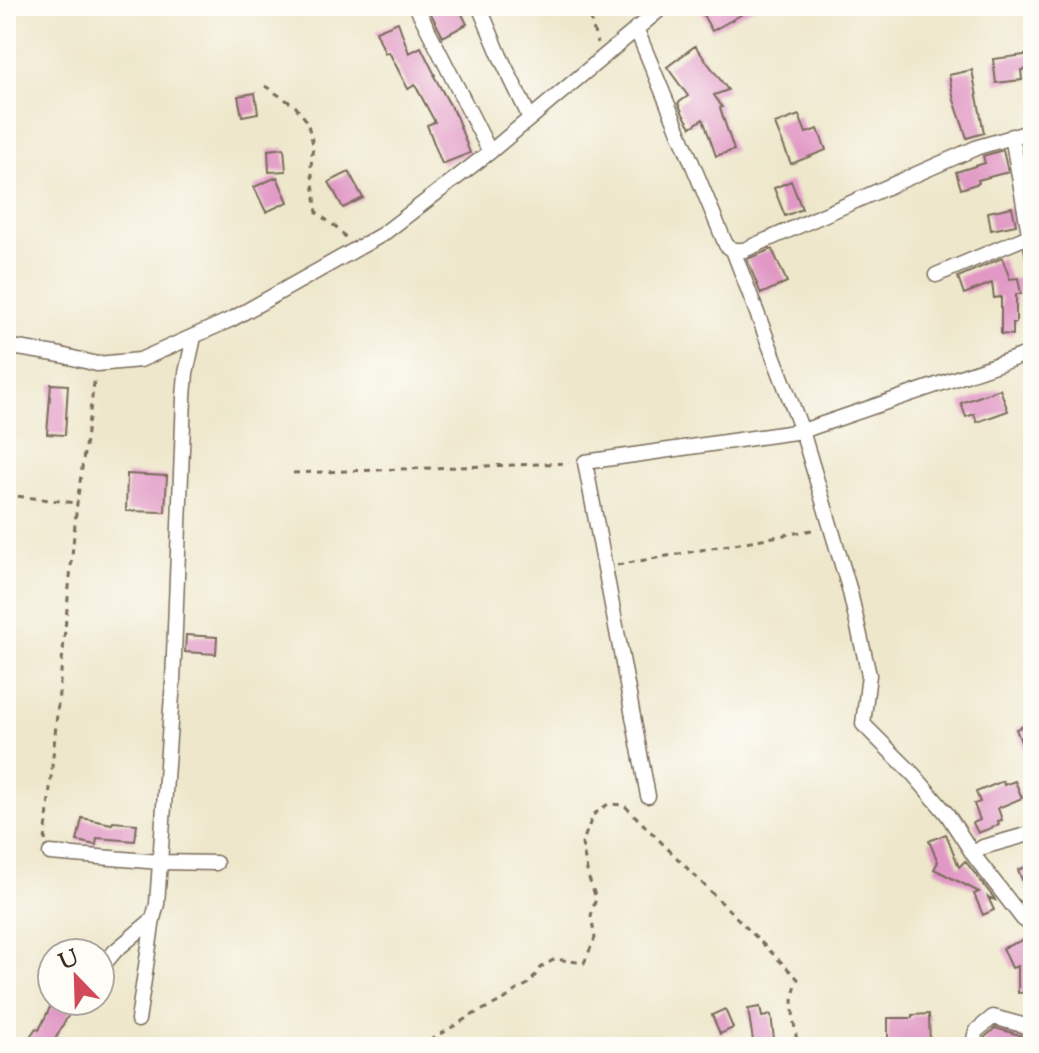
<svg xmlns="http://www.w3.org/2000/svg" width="1039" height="1053" font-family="'Sorts Mill Goudy',serif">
  <rect width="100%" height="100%" fill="#fdfcf7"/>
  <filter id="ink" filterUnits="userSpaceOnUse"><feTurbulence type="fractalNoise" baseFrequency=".0125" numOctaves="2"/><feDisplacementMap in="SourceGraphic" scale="16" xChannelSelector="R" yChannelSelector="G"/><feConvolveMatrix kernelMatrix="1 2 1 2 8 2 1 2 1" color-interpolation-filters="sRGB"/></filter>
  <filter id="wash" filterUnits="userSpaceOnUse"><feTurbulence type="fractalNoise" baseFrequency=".006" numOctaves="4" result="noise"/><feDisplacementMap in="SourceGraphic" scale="32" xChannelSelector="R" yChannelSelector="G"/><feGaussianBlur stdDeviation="1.8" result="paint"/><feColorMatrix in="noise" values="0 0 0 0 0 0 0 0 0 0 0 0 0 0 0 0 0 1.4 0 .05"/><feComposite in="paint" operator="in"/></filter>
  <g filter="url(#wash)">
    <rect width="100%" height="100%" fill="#eee7cb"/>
    <g id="blocks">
      <path fill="#e198c5" d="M427 6H458L467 24 443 37Z
        M698 6H757L712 31Z
        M398 22 409 53 421 47 435 75 434 76 456 116 470 153 442 164 427 125 435 122 415 85 408 89 389 52 385 53 376 31Z
        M695 46 728 90 714 95 722 107 720 108 734 150 716 156 703 119 691 127 683 114 678 103 688 96 667 67Z
        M1033 54V68L1021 70 1022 80 996 83 993 59Z
        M972 70 984 133 967 138 954 100 949 75Z
        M255 93 258 113 242 116 238 96Z
        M799 115 806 133 818 129 826 150 791 164 775 124Z
        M284 148 286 171 269 172 268 150Z
        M1003 150 1008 172 978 180 979 183 961 189 956 172 985 163 983 156Z
        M349 172 363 198 343 208 329 182Z
        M277 177 288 202 266 212 254 187Z
        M791 181 802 209 785 216 774 188Z
        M1012 207 1016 225 991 230 988 212Z
        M772 249 787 282 761 294 747 259Z
        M1002 258 1010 279 1018 278 1021 294H1016V323H1013V335L1001 334V297L994 298 992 283 964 294 958 277Z
        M51 384 68 385 65 435 47 434Z
        M1000 389 1008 411 977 422 974 414 966 417 961 403Z
        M127 474 167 476 165 512 126 511Z
        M186 635 217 637 216 654 185 652Z
        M1033 722V771H1032L1016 729Z
        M1003 781 1004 785 1015 781 1022 798 998 808 1002 820 998 821 999 825 978 833 973 823 980 820 974 804 980 802 976 792Z
        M82 818 112 824 113 822 137 824 135 841 97 838 96 845 77 841Z
        M946 834 959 867 965 861 994 898 995 900 988 897 994 910 983 915 974 894 979 892 934 869 938 862 929 841Z
        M1033 864V906L1018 870Z
        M1033 936V992L1018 993V966L1012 968 1003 948Z
        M53 1001H61L73 1007 51 1047H44L29 1038 36 1028 39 1030Z
        M760 1007 762 1017 771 1015 775 1047H754L748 1009Z
        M725 1009 733 1028 720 1034 712 1015Z
        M929 1014 930 1047H888V1018H912V1015Z
        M995 1028 1033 1039V1047H982L985 1037Z"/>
    </g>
  </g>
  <g filter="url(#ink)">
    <use href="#blocks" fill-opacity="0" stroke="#7a6c5b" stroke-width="2"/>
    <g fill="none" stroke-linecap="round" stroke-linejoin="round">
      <g stroke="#7a6c5b" stroke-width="17">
        <path id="minor" d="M416 6 490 152
          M479 6 500 56 530 118
          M636 28 726 245 733 250 802 431 585 462 648 796
          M1012 136 1033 256
          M733 250H744L978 147 1033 131
          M936 275 1029 236
          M6 346 61 355 97 364 140 360 232 319 383 234 490 152 664 6
          M1033 833 983 847 977 851 975 857 1023 919 1033 926
          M50 853 160 862 216 863
          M975 857 947 814 914 775 863 724 869 675 849 588 802 431 1033 352
          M100 969 115 951 153 919 157 904 173 681 184 397 186 373 194 337
          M138 1020 153 919
          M972 1047 976 1031 993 1017 1033 1028"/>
      </g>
      <path stroke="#7a6c5b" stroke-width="3" stroke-dasharray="6 6" stroke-linecap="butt" d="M587 6 597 43
        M265 86 295 106 307 121 313 144 311 167 317 213 340 230 346 238
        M293 473 569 463
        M6 495 77 503
        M617 565 818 529
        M45 841 77 503 95 376
        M420 1047 470 1016 505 999 515 991 530 983 540 968 555 959 584 963 595 938 591 916 596 898 588 876 582 844 593 815 608 804 624 805 798 979C789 1001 794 1024 798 1047"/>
      <use href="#minor" stroke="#fff" stroke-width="14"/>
    </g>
  </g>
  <rect width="1039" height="1053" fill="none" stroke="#fdfcf7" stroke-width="32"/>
  <g transform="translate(76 977) rotate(337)"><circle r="38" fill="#fdfcf7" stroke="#afa8a0" stroke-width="2"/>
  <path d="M0-6L14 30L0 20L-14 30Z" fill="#d1495b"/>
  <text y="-12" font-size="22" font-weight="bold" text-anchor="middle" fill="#3b2a1e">U</text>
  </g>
</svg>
